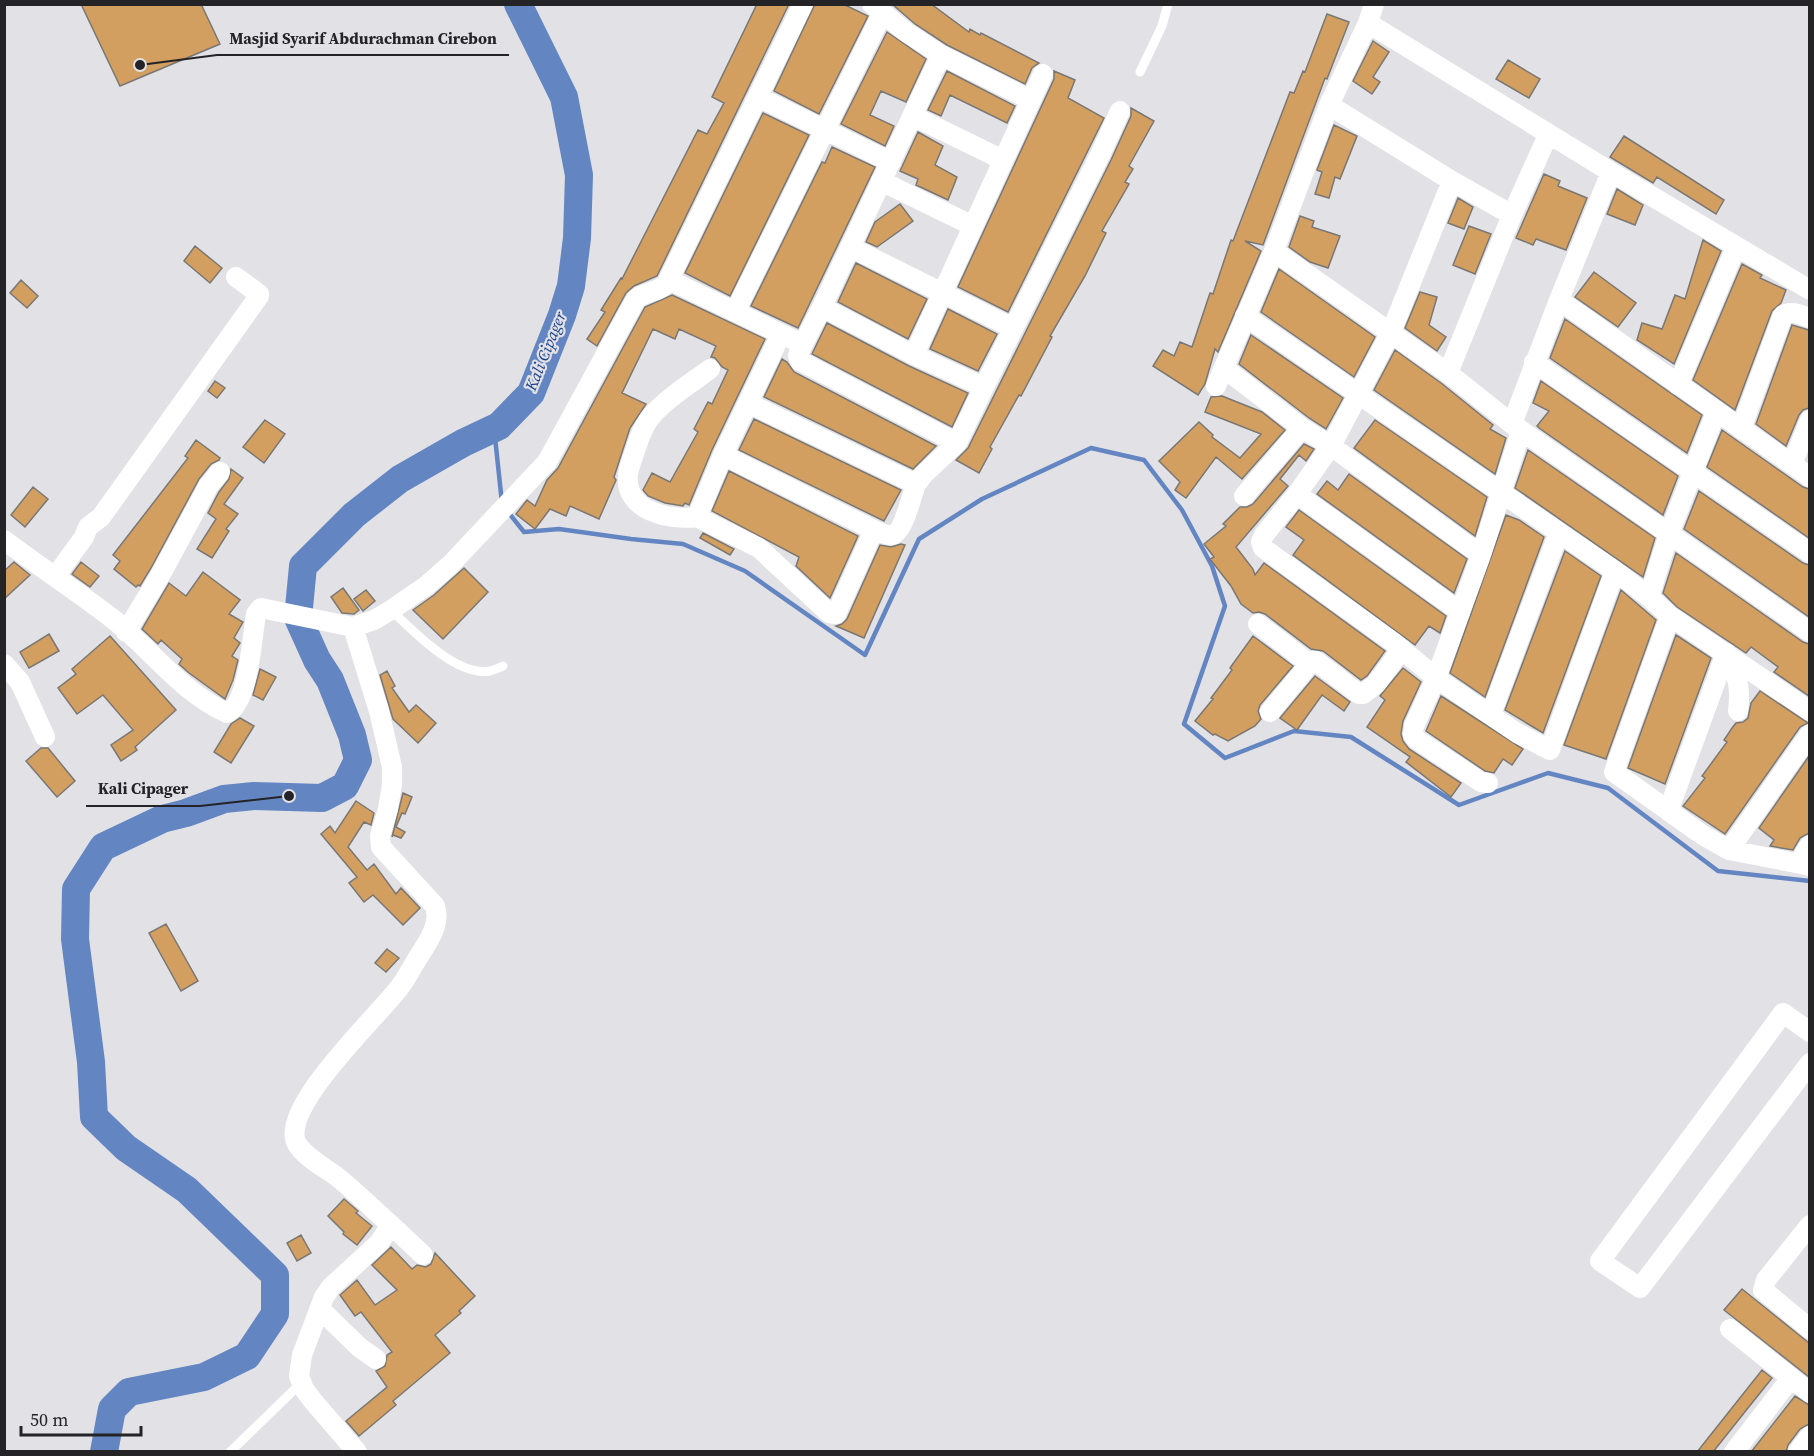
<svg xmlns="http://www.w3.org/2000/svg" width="1814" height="1456" font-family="'Source Serif 4',serif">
  <rect width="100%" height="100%" fill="#e2e1e6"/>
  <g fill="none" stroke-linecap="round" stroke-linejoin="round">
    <path stroke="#6386c3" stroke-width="4.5" d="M494 428 502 503
      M508 512 524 532 559 529 631 539 683 544 745 571 865 655 919 539 982 499 1091 448 1144 460 1182 510 1212 566 1225 606 1184 724 1225 758 1294 731 1351 737 1459 805 1548 773 1608 788 1718 871 1810 881"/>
    <path stroke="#6386c3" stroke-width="28" d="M104 1452 112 1409 129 1392 204 1377 247 1356 275 1314V1275L187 1190 126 1148 94 1117 91 1062 75 939 76 889 103 847 162 819 186 813 224 799 254 796 322 798 345 786 358 760 352 735 330 680 317 660 298 618 303 566 354 515 400 479 463 443 499 426 531 393 562 315 571 286 577 238 579 175 564 97 518 4"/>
  </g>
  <path fill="#d39f60" stroke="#7a7773" stroke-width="1.5" d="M81 4H201L220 44 120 86Z
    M757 4H789L657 276 634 286 626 293 597 346 587 339 605 312 601 310 621 278 622 279 698 130 707 134 724 103 712 97Z
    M815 4H843L868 16 819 114 774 91Z
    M892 4H931L969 32 970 29 980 35 981 33 1039 63 1032 68 1025 84 947 45 915 24Z
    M1327 14 1349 22 1327 79 1325 78 1263 245 1245 241 1261 251 1218 352 1215 349 1205 384 1198 395 1153 366 1163 350 1174 356 1180 342 1192 347 1210 293 1213 294 1231 240 1233 241 1290 92 1294 93 1303 71 1305 72Z
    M887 32 926 59 906 102 881 91 870 115 894 126 885 146 841 124Z
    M1373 41 1389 52 1373 77 1380 82 1372 94 1353 81Z
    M1508 60 1540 79 1529 98 1496 79Z
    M947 71 1015 106 1007 123 950 95 941 116 928 110Z
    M1054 71 1075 80 1068 98 1104 118 1008 312 958 287 1054 79Z
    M1131 108 1154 121 1129 166 1133 169 1125 182 1129 184 1102 231 1106 233 1085 276 1050 336 1052 337 1021 396 1019 395 990 447 992 449 979 473 956 460 968 448 1111 160 1131 116Z
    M763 113 809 135 730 296 685 273Z
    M1334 125 1357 136 1340 179 1335 177 1329 198 1315 194 1322 172 1317 170Z
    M918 132 943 146 935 165 957 177 948 200 916 185 918 179 900 171Z
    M1624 136 1724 200 1716 214 1657 177 1653 183 1610 157Z
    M832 147 875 167 798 328 751 306 822 162 825 163Z
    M1544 174 1560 181 1558 186 1587 198 1566 250 1536 239 1533 245 1516 238Z
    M1617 189 1643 205 1635 225 1607 214Z
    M1458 198 1473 207 1464 229 1448 223Z
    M900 204 913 221 877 247 866 242 875 222Z
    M1300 216 1314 221 1312 227 1340 236 1328 268 1310 262 1289 247Z
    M1469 226 1491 234 1475 274 1453 265Z
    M1703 240 1721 251 1674 364 1637 340 1642 323 1662 329 1675 295 1685 299Z
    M195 246 222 268 210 283 184 261Z
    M856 263 927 299 908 339 838 302Z
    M1742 264 1762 275 1760 278 1786 290 1781 303 1772 311 1735 410 1693 380Z
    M1279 269 1375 337 1354 377 1261 312Z
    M1594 272 1636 303 1618 327 1575 297Z
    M21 280 38 296 27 308 10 293Z
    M1420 292 1437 297 1429 325 1446 337 1437 351 1405 328Z
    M672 295 765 339 712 450 689 505 685 503 683 506 665 503 648 496 643 490 652 473 670 482 698 432 694 429 708 402 712 404 728 370 722 367 715 358 711 357 716 346 679 329 675 339 653 329 622 393 646 404 630 428 614 477 616 480 599 519 570 506 566 516 550 509 535 529 516 514 527 500 535 506 547 480 558 468 645 307Z
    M948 309 997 334 978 371 930 349Z
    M1565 319 1702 415 1687 453 1550 358Z
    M827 323 909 366 968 393 952 427 812 354Z
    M1792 325 1809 330V408L1803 410 1799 415 1786 446 1756 424Z
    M1251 335 1343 398 1326 429 1309 418 1239 364Z
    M1395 350 1441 383 1493 425 1490 429 1506 438 1495 474 1374 390Z
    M782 359 787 362 794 372 936 446 913 469 764 397Z
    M215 381 225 388 217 398 208 391Z
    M1541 381 1678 476 1663 515 1539 428 1537 426 1549 411 1533 403Z
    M1222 396 1262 412 1285 430 1242 479 1216 457 1186 498 1175 490 1180 482 1159 461 1199 422 1213 435 1212 437 1240 458 1261 434 1205 412 1211 397Z
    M754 419 901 490 884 521 739 450Z
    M265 420 285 434 264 463 243 447Z
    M1375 420 1487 497 1475 536 1354 448Z
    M1722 430 1803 487 1809 489V538L1707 467Z
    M196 440 220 458 219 460 211 464 199 479 151 568 140 586 138 585 136 587 114 569 120 561 113 555 188 458 185 456Z
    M1304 444 1314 449 1306 461 1299 455 1280 479 1288 486 1236 547 1253 569 1255 575 1264 563 1385 651 1367 676 1361 680 1323 651 1311 649 1265 614 1259 612 1253 613 1241 604 1231 586 1210 559 1214 557 1204 544 1226 526 1223 524 1240 507H1247L1253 504Z
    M1528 450 1655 538 1643 577 1515 488Z
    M231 469 243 478 224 504 238 514 226 529 229 531 212 558 197 549 216 519 208 513 219 492 229 479Z
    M729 471 858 536 830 598 796 566 799 557 712 511Z
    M1349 474 1467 559 1454 593 1317 494 1327 481 1338 490Z
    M33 487 48 499 25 527 11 515Z
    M1699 491 1803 563 1809 565V617L1684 529Z
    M1299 510 1446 616 1440 633 1429 626 1415 645 1293 555 1304 540 1286 527Z
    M1506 515 1519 520 1544 537 1485 697 1450 673Z
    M703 533 734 549 730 555 700 538Z
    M901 544 905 545 864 638 836 626 842 624 847 619 880 545 891 547Z
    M1565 551 1601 576 1543 733 1505 710Z
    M1676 553 1803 642 1809 644V696L1774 672 1778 667 1751 647 1746 653 1677 607 1663 593Z
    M14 562 30 575 4 599V571Z
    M81 562 99 576 90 587 72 574Z
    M464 568 488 592 443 639 413 610 434 595Z
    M203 572 240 600 229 614 243 622 234 638 240 643 232 656 238 660 233 680 225 699 189 673 179 664 182 659 161 640 158 644 142 629 169 583 186 596Z
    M343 588 359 610 354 614 342 613 331 597Z
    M366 590 375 601 363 611 354 599Z
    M1621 590 1656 620 1606 759 1564 745Z
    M49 634 59 651 29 668 20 652Z
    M1676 635 1711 658 1665 784 1628 768Z
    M110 636 176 710 135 747 137 750 121 761 111 745 133 730 103 695 77 714 58 688 76 674 72 669Z
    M1253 636 1293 666 1260 705 1258 711 1261 719 1255 726 1228 741 1215 734 1213 735 1195 721 1213 699 1211 698 1232 670 1230 668Z
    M1403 668 1421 682 1403 721 1401 734 1403 741 1409 749 1461 783 1451 797 1406 762 1410 757 1367 727 1385 700 1380 696Z
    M260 669 276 677 263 700 253 695Z
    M387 671 395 686 392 688 409 712 416 705 436 723 418 743 393 719 380 675Z
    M1315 676 1350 702 1344 711 1322 695 1297 730 1280 718Z
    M1760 691 1808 723 1800 727 1725 834 1683 806 1705 778 1702 776 1727 742 1724 740 1732 728 1736 723 1743 722 1748 718 1751 703Z
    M1441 696 1523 749 1512 765 1503 759 1494 773 1485 771 1426 731Z
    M240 718 254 726 231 763 214 752 231 724Z
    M41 748H48L75 781 57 797 26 761Z
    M1809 756V833L1800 838 1793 850 1770 846 1774 840 1759 828Z
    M403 793 412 797 405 814 402 813 396 827 405 832 401 838 393 835 392 837Z
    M356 801 374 813 371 825 364 822 348 847 367 870 374 864 396 894 401 888 420 908 403 925 373 895 364 902 349 883 357 877 321 834 330 826 335 833Z
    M166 924 198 981 181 991 149 933Z
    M387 949 399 958 386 972 375 963Z
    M344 1199 358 1211 356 1213 372 1226 357 1245 343 1234 344 1232 328 1216Z
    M301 1235 311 1253 297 1261 287 1243Z
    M391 1247 412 1269 417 1265 426 1267 431 1264 435 1253 475 1296 459 1311 461 1313 435 1335 450 1353 393 1401 396 1405 359 1436 346 1421 387 1387 376 1371 385 1366 387 1355 392 1352 361 1312 355 1316 340 1295 357 1280 375 1305 397 1290 372 1265Z
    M1742 1289 1809 1343V1377L1724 1310Z
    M1762 1370 1772 1378 1748 1408 1713 1452H1697Z
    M1795 1396 1809 1405V1424L1800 1429 1788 1445 1786 1452H1751Z"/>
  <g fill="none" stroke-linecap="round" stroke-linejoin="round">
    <path stroke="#fff" stroke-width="9" d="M1140 72 1162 26 1168 4
      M391 610C413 631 457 677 490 671 494 670 499 668 503 666
      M230 1452 302 1382"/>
    <path stroke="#fff" stroke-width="20" d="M872 4 906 32 941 55 1031 100 914 355
      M1374 4 1368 23 1611 172 1559 300 1810 477
      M941 55 822 307 914 355 984 387 1100 155 1120 111
      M758 97 891 162
      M1031 100 1043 74
      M1329 105 1452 181
      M913 116 1003 160
      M1611 172 1810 290
      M881 181 973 226
      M1512 215 1452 181 1391 332 1331 446 1297 494 1264 535 1261 542 1263 548 1393 642 1436 678 1481 555 1521 431
      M850 247 1013 328
      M1274 251 1448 373 1512 424
      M669 280 792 339
      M1559 300 1512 424 1810 632
      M822 307 799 352 798 356 800 361 957 443 984 387
      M735 312 883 12
      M1245 316 1615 571 1649 597
      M1534 362 1810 553
      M1224 368 1302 428 1331 446 1481 555
      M1448 373 1512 215 1548 135
      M1678 385 1736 247
      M1216 386 1274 251 1329 105 1368 23
      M748 403 916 484 924 474 957 443
      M1716 412 1669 534 1649 597 1670 616 1614 772 1701 834 1729 850 1810 734
      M1741 429 1783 315C1792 310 1801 315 1810 318
      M723 455 874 530 836 614 829 613 759 548 697 517 723 455 781 334
      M1792 464 1810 420
      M1297 494 1459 611
      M1244 496 1302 428
      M697 517C670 521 624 511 628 475 629 466 633 457 636 448 639 438 643 428 649 419 665 399 690 384 710 369
      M874 530C879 532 887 536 892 535 904 532 912 494 916 484
      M4 540C40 567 78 592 113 619 152 650 181 692 227 713 249 703 252 637 256 614L261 608 353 627 374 620 391 610 426 586 451 564 547 462 636 299C645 291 657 294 667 283L803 4
      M55 577 84 537 88 527 101 517 259 296V294L236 277
      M1670 616 1810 711
      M1258 624 1310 664
      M353 627 379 711 392 767V784L388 809 380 836 381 847 435 906C441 924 428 942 419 956 412 967 407 978 399 988 379 1015 277 1110 297 1144 306 1158 324 1167 336 1176 355 1191 373 1209 391 1225L379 1243 331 1287 324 1297 302 1355 299 1376 304 1389 313 1401 357 1452
      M126 632 161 574 209 485 220 472
      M1727 656C1738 674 1741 690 1738 711
      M4 664 20 682 45 737
      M1270 712 1312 661H1316L1359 694H1363L1376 684 1402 649
      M1491 714 1559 532
      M1488 783 1481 782 1416 739 1413 735 1414 726 1436 678 1517 733 1550 750 1615 571
      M1669 809 1726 653
      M1810 845 1804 854 1801 864 1810 866
      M1729 850 1801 864
      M1810 1032 1783 1013 1600 1261 1640 1288 1810 1063
      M391 1225 423 1255
      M1810 1225 1766 1280 1763 1290 1810 1329
      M320 1309 359 1347 376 1359
      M1730 1329 1810 1393
      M1734 1452 1791 1378
      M1798 1452 1810 1436"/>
  </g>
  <g text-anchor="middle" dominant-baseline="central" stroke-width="4.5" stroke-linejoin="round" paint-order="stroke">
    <g font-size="16" font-style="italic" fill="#18418a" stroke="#e2e1e6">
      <text transform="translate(545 351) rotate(-68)">Kali Cipager</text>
    </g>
  </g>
  <path fill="none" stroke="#242325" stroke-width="2" d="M140 65L217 55H509M289 796L200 806H86"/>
  <g fill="#242325" stroke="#e2e1e6" stroke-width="2">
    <circle cx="140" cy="65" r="6"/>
    <circle cx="289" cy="796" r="6"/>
  </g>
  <g font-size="16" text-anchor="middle" font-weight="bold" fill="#242325" stroke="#e2e1e6" stroke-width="4.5" stroke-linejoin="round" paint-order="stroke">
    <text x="363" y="44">Masjid Syarif Abdurachman Cirebon</text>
    <text x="143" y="794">Kali Cipager</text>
  </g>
  <rect width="1814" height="1456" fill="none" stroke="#242325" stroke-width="12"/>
  <path d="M21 1426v9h120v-9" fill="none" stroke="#242325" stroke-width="3"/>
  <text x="30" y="1426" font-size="18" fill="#242325" stroke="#e2e1e6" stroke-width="4.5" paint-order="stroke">50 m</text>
</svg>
